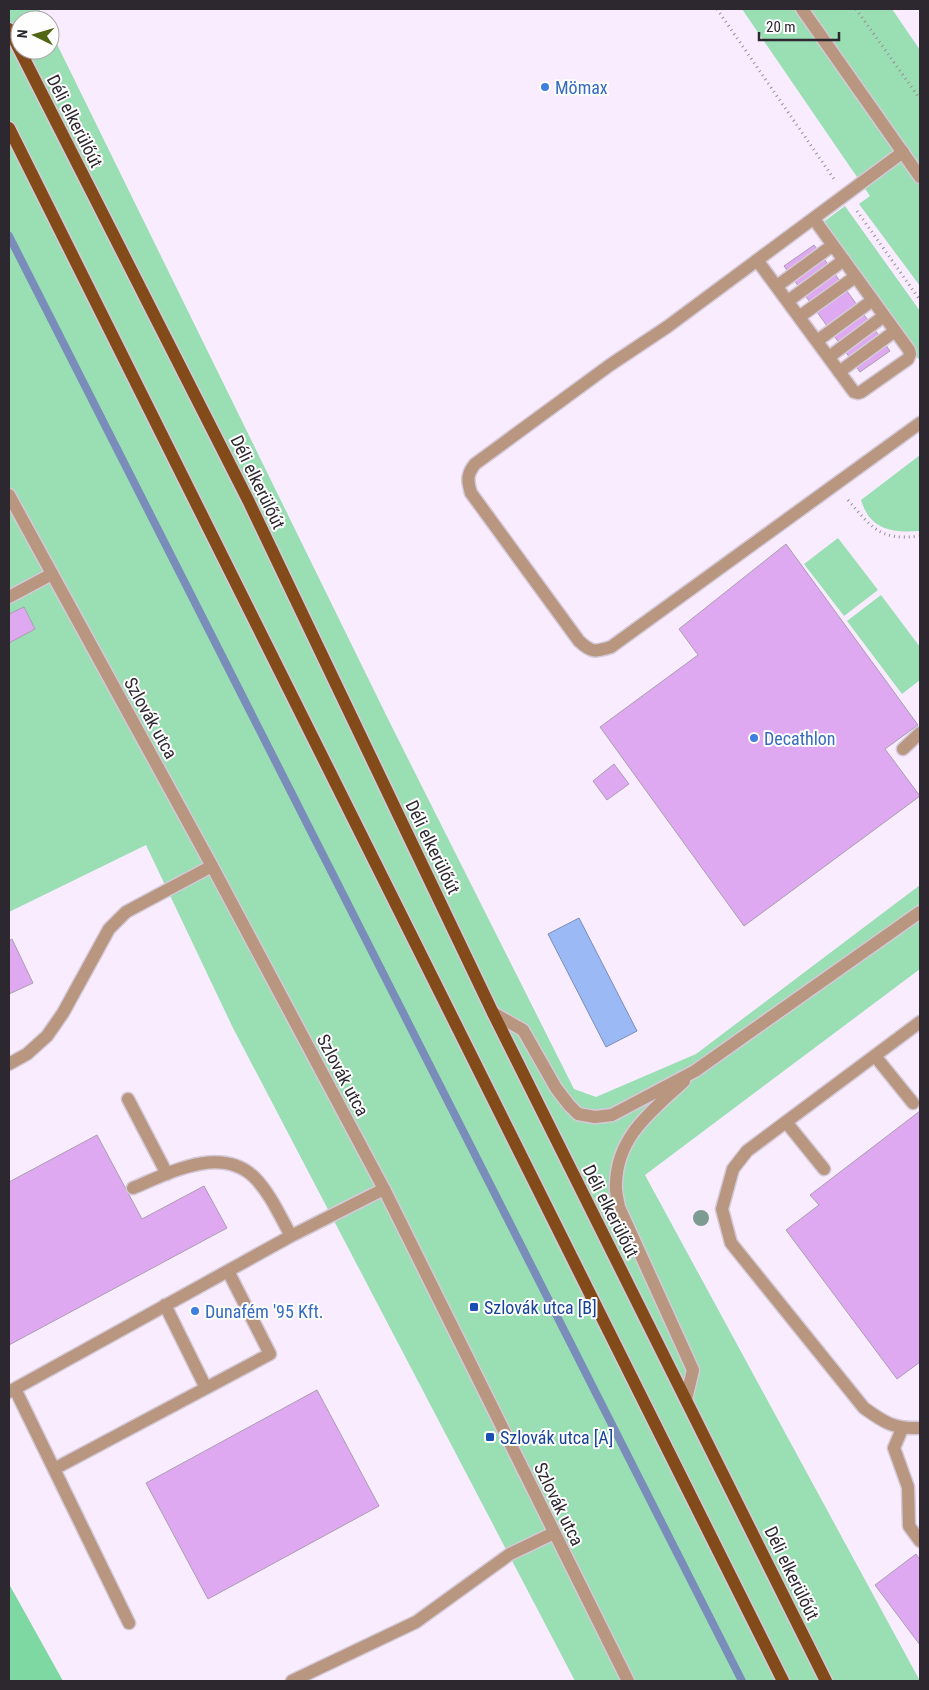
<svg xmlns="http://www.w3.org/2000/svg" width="929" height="1690" font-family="'Roboto Condensed',sans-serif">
  <rect width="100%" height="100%" fill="#f9ecfe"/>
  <path fill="#9adeb4" d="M9 9H39L45 20H20V50H50V30L392 727 574 1089 596 1097 696 1054 920 885V969L645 1175 920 1681H575L233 1028 146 845 9 912Z
    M742 9H892L920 50V286L859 204 870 196Z
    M845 206 920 311V361L822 223Z
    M920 455V531C892 533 870 530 861 500Z
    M838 538 878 590 844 616 804 564Z
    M881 595 920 647V680L902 694 847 621Z"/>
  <path fill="#7ed8a2" d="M9 1584 63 1681H9Z"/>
  <path fill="#9bb9f5" stroke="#7a8dba" d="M579 918 637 1031 606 1047 548 934Z"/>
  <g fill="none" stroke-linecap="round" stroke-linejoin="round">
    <path stroke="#7a8dba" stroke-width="8" d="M9 236 742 1681"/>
  </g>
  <path fill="#dfa9f2" stroke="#ab9db1" d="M814 245 890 351 860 372 784 266Z
    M786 544 918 725 885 749 920 796 744 926 600 727 698 655 679 629Z
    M24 607 35 629 9 643V614Z
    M614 764 629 784 607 800 593 781Z
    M12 939 33 983 9 994V941Z
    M920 1111V1362L897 1379 786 1230 819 1205 810 1195Z
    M97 1135 142 1219 204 1186 227 1228 9 1345V1182Z
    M317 1390 379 1506 208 1599 146 1483Z
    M916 1554 920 1560V1645L875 1585Z"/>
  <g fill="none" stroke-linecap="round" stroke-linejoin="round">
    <g stroke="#d4c9d9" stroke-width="15">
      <path id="lane" d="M903 152 667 327 610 365 475 464C467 474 467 480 471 493L579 641C592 653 595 652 611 647L920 423
        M757 260 854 392 858 393 861 392 908 359 910 354 909 350 814 219
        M777 286 833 245
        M788 301 844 260
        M799 317 855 277
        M817 341 873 300
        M829 357 884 316
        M839 372 895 331
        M9 597 52 574
        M903 749 920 733
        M920 1022 747 1151 733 1169 722 1209 731 1243 864 1408C885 1423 894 1429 920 1428
        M875 1056 913 1103
        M9 1064 27 1054 47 1036 63 1013 109 929 126 912 212 866
        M128 1099 167 1174
        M786 1122 824 1169
        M133 1188C169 1173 220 1145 254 1177 270 1193 280 1216 291 1236
        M165 1305 206 1388
        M15 1389 129 1623
        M9 1392 291 1236 384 1189
        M902 1429 894 1448 908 1487 909 1526 920 1541
        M54 1469 270 1354 228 1271
        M292 1681 416 1622 510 1554 554 1533"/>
    </g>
    <g stroke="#d4c9d9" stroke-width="15">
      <path id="street" d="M802 9 920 177
        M9 495 212 866 384 1189 628 1681
        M493 1013 523 1030 556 1088 569 1105 578 1114 595 1117 612 1115 695 1071 920 912
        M684 1081C652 1111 617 1136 616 1184 615 1191 618 1200 619 1207L693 1370 686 1399"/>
    </g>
    <g stroke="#d4c9d9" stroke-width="15">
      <path id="primary" d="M9 29 248 500 493 1013 826 1681
        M9 128 783 1681"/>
    </g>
    <path stroke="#988e9b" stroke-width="3" stroke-dasharray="1 4" stroke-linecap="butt" d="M717 9 834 179
      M856 9 920 99
      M857 211 920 300
      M848 500C872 528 880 541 920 536"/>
    <use href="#lane" stroke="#b8967f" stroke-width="12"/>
    <use href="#street" stroke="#b8967f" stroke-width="12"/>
    <use href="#primary" stroke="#834a1a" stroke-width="12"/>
  </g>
  <circle fill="#7d9c91" cx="701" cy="1218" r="8"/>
  <g fill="#3f7fe0" stroke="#fefefe" stroke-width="2">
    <circle cx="545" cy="87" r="5"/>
    <circle cx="754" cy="738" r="5"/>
    <circle cx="195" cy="1311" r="5"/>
  </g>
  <g fill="#1a4fb4" stroke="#fefefe" stroke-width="2">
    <rect x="469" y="1302" width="10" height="10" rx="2.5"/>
    <rect x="485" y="1432" width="10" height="10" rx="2.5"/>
  </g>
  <g text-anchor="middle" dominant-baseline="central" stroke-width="4" stroke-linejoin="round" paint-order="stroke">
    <g font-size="18" fill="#366cbe" stroke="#fefefe" text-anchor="start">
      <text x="555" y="87">Mömax</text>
      <text x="764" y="738">Decathlon</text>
      <text x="205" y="1311">Dunafém '95 Kft.</text>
    </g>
    <g font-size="18" fill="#2d272f" stroke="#fefefe">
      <text transform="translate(75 121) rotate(63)">Déli elkerülőút</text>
      <text transform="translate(258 482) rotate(64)">Déli elkerülőút</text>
      <text transform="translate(151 718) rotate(61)">Szlovák utca</text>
      <text transform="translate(433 847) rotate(64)">Déli elkerülőút</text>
      <text transform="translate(343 1075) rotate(62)">Szlovák utca</text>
      <text transform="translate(611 1211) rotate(63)">Déli elkerülőút</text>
      <text transform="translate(559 1504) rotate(64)">Szlovák utca</text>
      <text transform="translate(792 1573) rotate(64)">Déli elkerülőút</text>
    </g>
    <g font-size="18" fill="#164399" stroke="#fefefe" text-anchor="start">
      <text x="484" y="1307">Szlovák utca [B]</text>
      <text x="500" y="1437">Szlovák utca [A]</text>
    </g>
  </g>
  <rect width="929" height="1690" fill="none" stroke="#2d272f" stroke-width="20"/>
  <g transform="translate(35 35) rotate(275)"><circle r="24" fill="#fefefe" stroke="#aaa8ab"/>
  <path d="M0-4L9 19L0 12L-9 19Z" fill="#516614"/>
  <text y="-8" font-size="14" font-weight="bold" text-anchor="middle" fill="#2d272f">N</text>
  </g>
  <path d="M759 32v8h80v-8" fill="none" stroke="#2d272f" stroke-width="2.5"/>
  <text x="766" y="32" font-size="15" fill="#2d272f" stroke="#fefefe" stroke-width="4" paint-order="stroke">20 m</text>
</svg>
